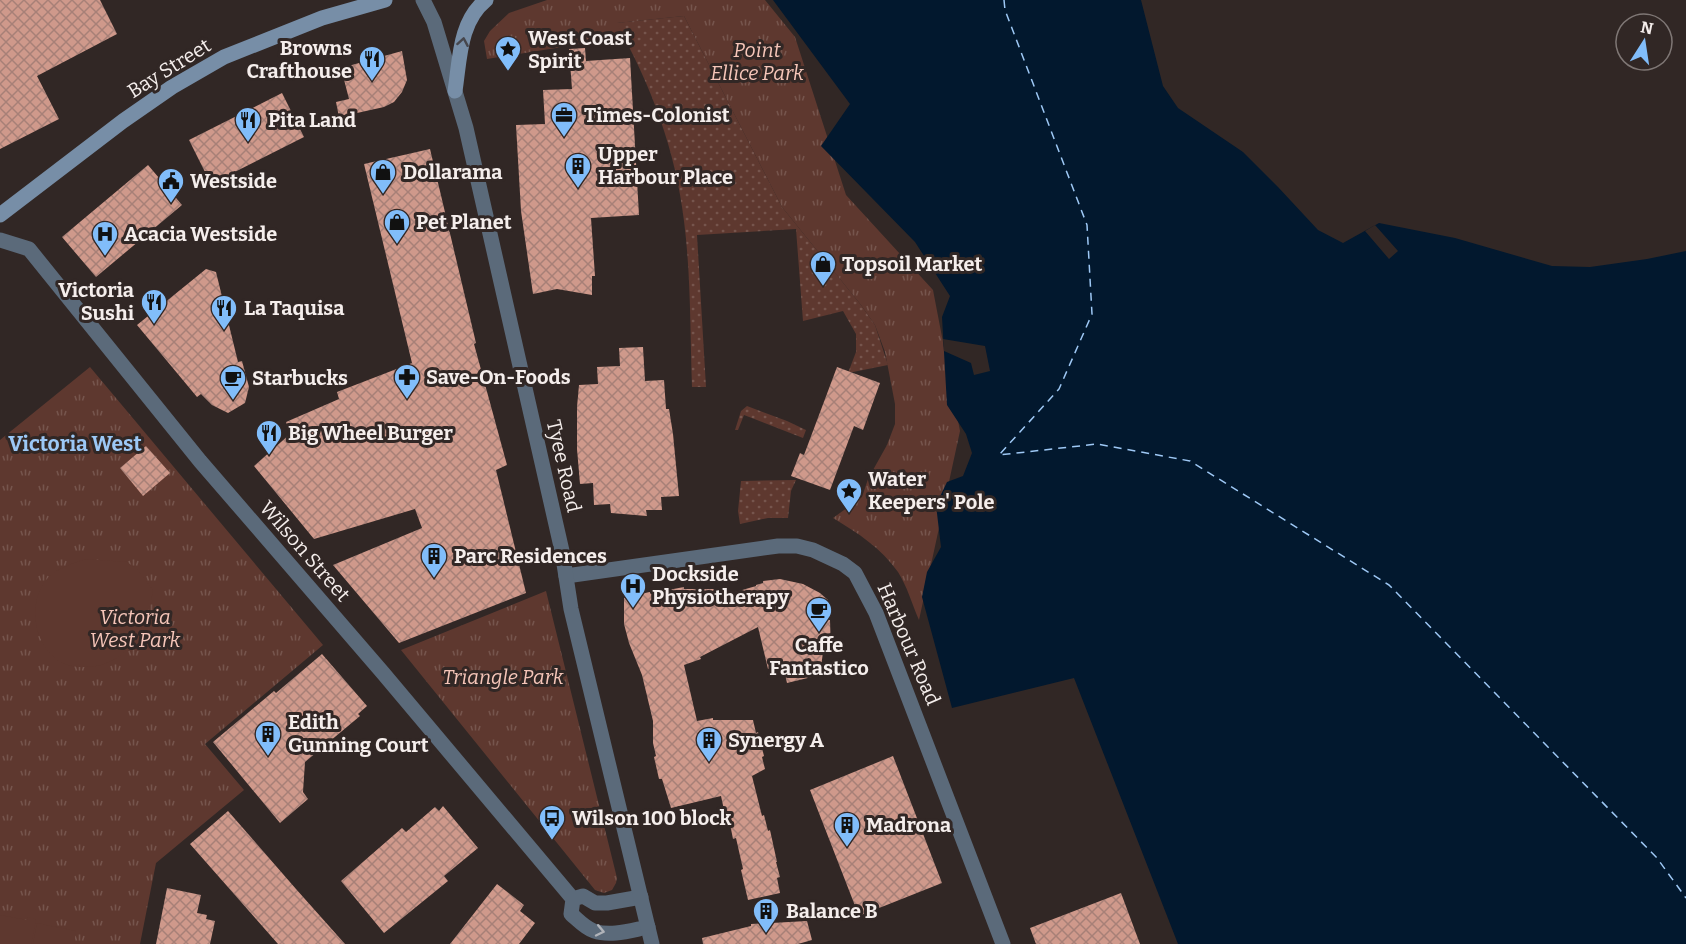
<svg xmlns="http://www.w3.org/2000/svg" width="1686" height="944" font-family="Bitter,serif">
  <defs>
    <pattern id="grass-dots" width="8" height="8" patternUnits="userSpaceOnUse" patternTransform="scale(1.5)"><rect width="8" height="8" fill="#5e382f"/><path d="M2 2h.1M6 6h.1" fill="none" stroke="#76554d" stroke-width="1.8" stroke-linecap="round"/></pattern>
    <pattern id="park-tufts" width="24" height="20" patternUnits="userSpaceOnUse" patternTransform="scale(1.5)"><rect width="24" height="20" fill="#5e382f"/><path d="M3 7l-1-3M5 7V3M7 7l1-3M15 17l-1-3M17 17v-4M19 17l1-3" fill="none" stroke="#76554d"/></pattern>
    <pattern id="building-cross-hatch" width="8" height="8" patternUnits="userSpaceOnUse" patternTransform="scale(1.5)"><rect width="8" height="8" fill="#cf998b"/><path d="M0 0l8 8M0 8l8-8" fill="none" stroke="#a78077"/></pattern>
  </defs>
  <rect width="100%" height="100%" fill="#312725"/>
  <path fill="url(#grass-dots)" d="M684 16 782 207 861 305 875 325 888 365 848 373 856 352V334L843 311 803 321 796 229 697 235 706 387H692C690 332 691 276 684 221 676 152 651 84 616 23Z
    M747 406 787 421 806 430 803 438 744 415 738 430H735L741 411Z
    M796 480 791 491 788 518H768L740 524 738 511 741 481Z"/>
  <path fill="url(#park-tufts)" d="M547 0H765L795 37 846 195 933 290 960 431 919 620C912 604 907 586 898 572 881 548 858 533 833 518L862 497 868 479 887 445 895 424V404L885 352 875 325 861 305 782 207 684 16 617 23 624 37 487 59 484 41 490 31 509 13Z
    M90 367 323 645 205 744 244 790 156 863 140 944H0V440Z
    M546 591 617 878 616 883 612 890 604 893 595 890 401 650Z"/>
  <path fill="#5e382f" d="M86 559 127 562 137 569 153 590C148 627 126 669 83 667 75 667 68 666 61 662 34 646 27 605 46 580 55 569 73 563 86 559Z
    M0 915 27 920 28 917 36 919 31 944H0Z
    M37 923 76 931 74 944H33Z"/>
  <path fill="#02182e" d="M773 0H1141L1163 86 1178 108 1243 152 1278 187 1318 230 1343 243 1379 223 1455 238 1552 266 1590 267 1647 259 1686 251V944H1178L1074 678 952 708 922 597 927 572 941 547 936 505 947 482 963 476 972 453 966 434 947 405 942 317 950 296 915 242 821 146 850 104Z"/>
  <path fill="#312725" d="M1375 225 1398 251 1389 259 1365 231Z
    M943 339 985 346 990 371 974 375 971 363 944 351Z"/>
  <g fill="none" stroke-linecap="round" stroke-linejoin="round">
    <path stroke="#9ec8f5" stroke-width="1.5" stroke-dasharray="8 6" stroke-linecap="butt" d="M1004 0 1005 10 1087 225 1092 314 1059 389 999 455 1097 444 1190 461 1389 585 1657 858 1686 898"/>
  </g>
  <path fill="url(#building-cross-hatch)" d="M0 0H100L117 34 37 76 59 119 0 149Z
    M585 48 586 61 630 58 639 215 591 218 595 276H592V295L557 289 533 294 521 211 516 125 545 124 543 90 572 89 569 49Z
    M402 51 407 80 402 92 394 102 384 107 339 117 336 102 349 99 341 68Z
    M282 93 304 137 211 184 189 140Z
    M430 149 476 343 474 344 507 465 496 470 526 593 399 643 333 565 422 528 415 509 314 539 254 466 290 434 286 422 339 399 337 392 412 363 364 164Z
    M148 165 182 205 96 277 62 237Z
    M206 269 216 272 238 362 242 361 249 387 245 403 228 413 212 405 201 394 197 397 137 325Z
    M643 347 645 381 664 380 666 409H669L673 434 679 496 661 497 662 510H646L647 516 611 513 610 504 594 505 593 483 580 484 577 449V407L579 385 598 384 597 367 620 366 619 348Z
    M837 367 880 383 863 430 854 426 830 490 791 476 800 453 804 455Z
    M146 446 170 473 143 496 120 468Z
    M780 579 803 584 820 593 828 600 826 620H830L831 653 823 652 820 675 787 683 783 666 768 669 758 627 700 657 701 659 684 665 697 721 713 718V720H753L756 733 758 732 764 756 762 757 765 769 752 776 762 816 764 815 768 831 770 830 777 862H776L780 877 777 878 780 893 748 900 741 870 743 869 736 838 733 839 730 824H727L721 796 671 808 662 779H659L654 757 656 756 653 743V721L642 675 629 643 624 624V598L658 590V592L684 587V589H724L725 595 756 586V585L763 583V581Z
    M322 654 367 706 358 714 360 716 305 762 303 792 308 799 280 823 213 742 274 691 276 693Z
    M893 756 942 883 859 916 810 790Z
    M443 806 478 848 444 876 448 881 384 933 341 881 402 828 406 832 435 807 439 811Z
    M228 811 296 889 345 944H278L190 844Z
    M497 884 524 905 520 911 535 923 519 944H450Z
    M167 888 201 895 197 913 207 915 206 919 215 921 210 944H156Z
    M1121 893 1140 944H1036L1030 928Z
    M807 921 812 940 798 944H703L702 938 751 926V924Z"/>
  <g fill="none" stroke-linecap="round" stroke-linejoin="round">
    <path stroke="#5b6a7a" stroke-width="15" d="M0 240 29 249 200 461 383 673 573 899 571 914C578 920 585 928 594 931 611 937 632 930 648 927
      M566 576 778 546H797L813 550 843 564 855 573 876 613 1003 944
      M573 899 583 896 595 903H607L641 897"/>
    <path stroke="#5b6a7a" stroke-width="15" d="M423 0 434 22 466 128 562 551 571 609 652 944"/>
    <path stroke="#778ea7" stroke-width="15" d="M455 91C460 59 459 22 486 0
      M0 215 123 121 172 87 224 57 322 18 385 0"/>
  </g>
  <defs><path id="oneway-chevron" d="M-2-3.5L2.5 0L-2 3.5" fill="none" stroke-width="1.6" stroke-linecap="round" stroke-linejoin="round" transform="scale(1.5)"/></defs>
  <use stroke="#46464c" href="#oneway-chevron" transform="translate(463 42) rotate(-80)"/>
  <use stroke="#b0b3b9" href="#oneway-chevron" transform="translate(600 931) rotate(12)"/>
  <defs>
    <g id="sight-pin" transform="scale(1.35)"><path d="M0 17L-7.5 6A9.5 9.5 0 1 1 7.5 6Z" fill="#81bdfa" stroke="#312725"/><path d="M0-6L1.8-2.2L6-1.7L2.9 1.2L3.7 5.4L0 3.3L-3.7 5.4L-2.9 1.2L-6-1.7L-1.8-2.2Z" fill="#111"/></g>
    <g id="restaurant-pin" transform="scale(1.35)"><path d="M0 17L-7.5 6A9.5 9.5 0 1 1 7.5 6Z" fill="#81bdfa" stroke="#312725"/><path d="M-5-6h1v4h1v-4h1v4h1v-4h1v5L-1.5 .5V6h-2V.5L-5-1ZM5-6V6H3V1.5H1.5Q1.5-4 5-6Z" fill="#111"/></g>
    <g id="office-pin" transform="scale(1.35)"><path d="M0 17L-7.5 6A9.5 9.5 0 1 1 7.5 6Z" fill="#81bdfa" stroke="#312725"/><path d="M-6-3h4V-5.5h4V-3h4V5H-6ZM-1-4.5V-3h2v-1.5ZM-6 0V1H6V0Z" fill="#111"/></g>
    <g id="building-pin" transform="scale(1.35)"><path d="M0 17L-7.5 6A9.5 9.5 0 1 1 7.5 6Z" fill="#81bdfa" stroke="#312725"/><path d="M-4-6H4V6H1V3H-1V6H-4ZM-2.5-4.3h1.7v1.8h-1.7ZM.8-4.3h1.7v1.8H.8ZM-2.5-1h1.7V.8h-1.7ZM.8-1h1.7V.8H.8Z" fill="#111"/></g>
    <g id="shop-pin" transform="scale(1.35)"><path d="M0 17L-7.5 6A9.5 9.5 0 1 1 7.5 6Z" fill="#81bdfa" stroke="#312725"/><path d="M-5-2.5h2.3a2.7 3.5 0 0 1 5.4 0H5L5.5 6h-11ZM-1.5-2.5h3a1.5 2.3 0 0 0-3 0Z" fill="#111"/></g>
    <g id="civic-pin" transform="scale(1.35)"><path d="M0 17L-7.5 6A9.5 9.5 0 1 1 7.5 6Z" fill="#81bdfa" stroke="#312725"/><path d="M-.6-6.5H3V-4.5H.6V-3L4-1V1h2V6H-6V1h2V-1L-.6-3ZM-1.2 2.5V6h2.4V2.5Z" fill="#111"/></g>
    <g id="hospital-pin" transform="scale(1.35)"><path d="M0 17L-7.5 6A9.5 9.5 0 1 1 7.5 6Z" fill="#81bdfa" stroke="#312725"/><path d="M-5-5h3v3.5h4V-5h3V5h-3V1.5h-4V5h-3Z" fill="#111"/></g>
    <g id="pharmacy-pin" transform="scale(1.35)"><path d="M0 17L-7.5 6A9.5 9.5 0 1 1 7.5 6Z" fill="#81bdfa" stroke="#312725"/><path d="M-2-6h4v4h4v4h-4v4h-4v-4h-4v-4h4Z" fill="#111"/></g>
    <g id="cafe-pin" transform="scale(1.35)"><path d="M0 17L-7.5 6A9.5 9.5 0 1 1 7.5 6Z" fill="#81bdfa" stroke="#312725"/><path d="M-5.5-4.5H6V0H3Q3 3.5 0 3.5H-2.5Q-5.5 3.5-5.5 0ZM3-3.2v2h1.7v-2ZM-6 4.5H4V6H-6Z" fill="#111"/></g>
    <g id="bus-pin" transform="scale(1.35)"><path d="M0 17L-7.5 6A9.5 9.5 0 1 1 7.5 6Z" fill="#81bdfa" stroke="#312725"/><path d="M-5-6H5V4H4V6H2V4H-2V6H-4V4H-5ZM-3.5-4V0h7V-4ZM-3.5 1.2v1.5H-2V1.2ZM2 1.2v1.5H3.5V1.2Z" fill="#111"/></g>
  </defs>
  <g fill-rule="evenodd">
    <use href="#sight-pin" x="508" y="49"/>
    <use href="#restaurant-pin" x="372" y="59"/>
    <use href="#office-pin" x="564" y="115"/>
    <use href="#restaurant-pin" x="248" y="120"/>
    <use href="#building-pin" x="578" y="166"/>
    <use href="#shop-pin" x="383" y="172"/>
    <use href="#civic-pin" x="171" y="181"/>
    <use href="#shop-pin" x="397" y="222"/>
    <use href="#hospital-pin" x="105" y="234"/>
    <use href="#shop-pin" x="823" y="264"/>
    <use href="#restaurant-pin" x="154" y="302"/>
    <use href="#restaurant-pin" x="224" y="308"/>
    <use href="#pharmacy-pin" x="407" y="377"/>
    <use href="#cafe-pin" x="233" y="378"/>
    <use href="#restaurant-pin" x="269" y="433"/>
    <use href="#sight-pin" x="849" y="491"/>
    <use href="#building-pin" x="434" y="556"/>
    <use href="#hospital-pin" x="633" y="586"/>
    <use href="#cafe-pin" x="819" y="610"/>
    <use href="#building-pin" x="268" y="734"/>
    <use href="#building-pin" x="709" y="740"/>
    <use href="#bus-pin" x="552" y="818"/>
    <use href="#building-pin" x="847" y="825"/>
    <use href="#building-pin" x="766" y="911"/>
  </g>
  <g text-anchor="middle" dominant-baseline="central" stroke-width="6" stroke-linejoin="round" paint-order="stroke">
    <g font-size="20" font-weight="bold" fill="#f5eeec" stroke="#312725" text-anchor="start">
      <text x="528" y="38">West Coast<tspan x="528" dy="23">Spirit</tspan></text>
      <text x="352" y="48" text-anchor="end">Browns<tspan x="352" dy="23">Crafthouse</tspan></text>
      <text x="584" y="115">Times-Colonist</text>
      <text x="268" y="120">Pita Land</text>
      <text x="598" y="154">Upper<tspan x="598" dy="23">Harbour Place</tspan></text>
      <text x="403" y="172">Dollarama</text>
      <text x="190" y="181">Westside</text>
      <text x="416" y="222">Pet Planet</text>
      <text x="124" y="234">Acacia Westside</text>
      <text x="842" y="264">Topsoil Market</text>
      <text x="134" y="290" text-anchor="end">Victoria<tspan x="134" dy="23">Sushi</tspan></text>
      <text x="244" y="308">La Taquisa</text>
      <text x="426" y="377">Save-On-Foods</text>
      <text x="252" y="378">Starbucks</text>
      <text x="288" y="433">Big Wheel Burger</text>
      <text x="868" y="479">Water<tspan x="868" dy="23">Keepers' Pole</tspan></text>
      <text x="454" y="556">Parc Residences</text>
      <text x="652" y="574">Dockside<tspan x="652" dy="23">Physiotherapy</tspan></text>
      <text x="819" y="645" text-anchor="middle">Caffe<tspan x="819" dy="23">Fantastico</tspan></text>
      <text x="288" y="722">Edith<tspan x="288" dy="23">Gunning Court</tspan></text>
      <text x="728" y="740">Synergy A</text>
      <text x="572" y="818">Wilson 100 block</text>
      <text x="866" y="825">Madrona</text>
      <text x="786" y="911">Balance B</text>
    </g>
    <g font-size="20" font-style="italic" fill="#f6c6b9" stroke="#312725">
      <text x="757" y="50">Point<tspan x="757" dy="23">Ellice Park</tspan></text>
      <text x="135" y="617">Victoria<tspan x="135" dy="23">West Park</tspan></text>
      <text x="503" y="677">Triangle Park</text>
    </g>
    <g font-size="20" fill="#f5eeec" stroke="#312725">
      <text transform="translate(169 68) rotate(-32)">Bay Street</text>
      <text transform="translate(564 466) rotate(77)">Tyee Road</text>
      <text transform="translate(305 551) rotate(49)">Wilson Street</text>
      <text transform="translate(909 644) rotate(67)">Harbour Road</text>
    </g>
    <g font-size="21" font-weight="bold" fill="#9cc8f6" stroke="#312725">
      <text x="75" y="444">Victoria West</text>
    </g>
  </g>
  <g transform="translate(1644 42) rotate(12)"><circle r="28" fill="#312725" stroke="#7f7775" stroke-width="1.5"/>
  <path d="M0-4.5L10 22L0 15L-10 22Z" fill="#81bdfa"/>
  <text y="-9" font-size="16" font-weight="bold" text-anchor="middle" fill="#f5eeec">N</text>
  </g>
</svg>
